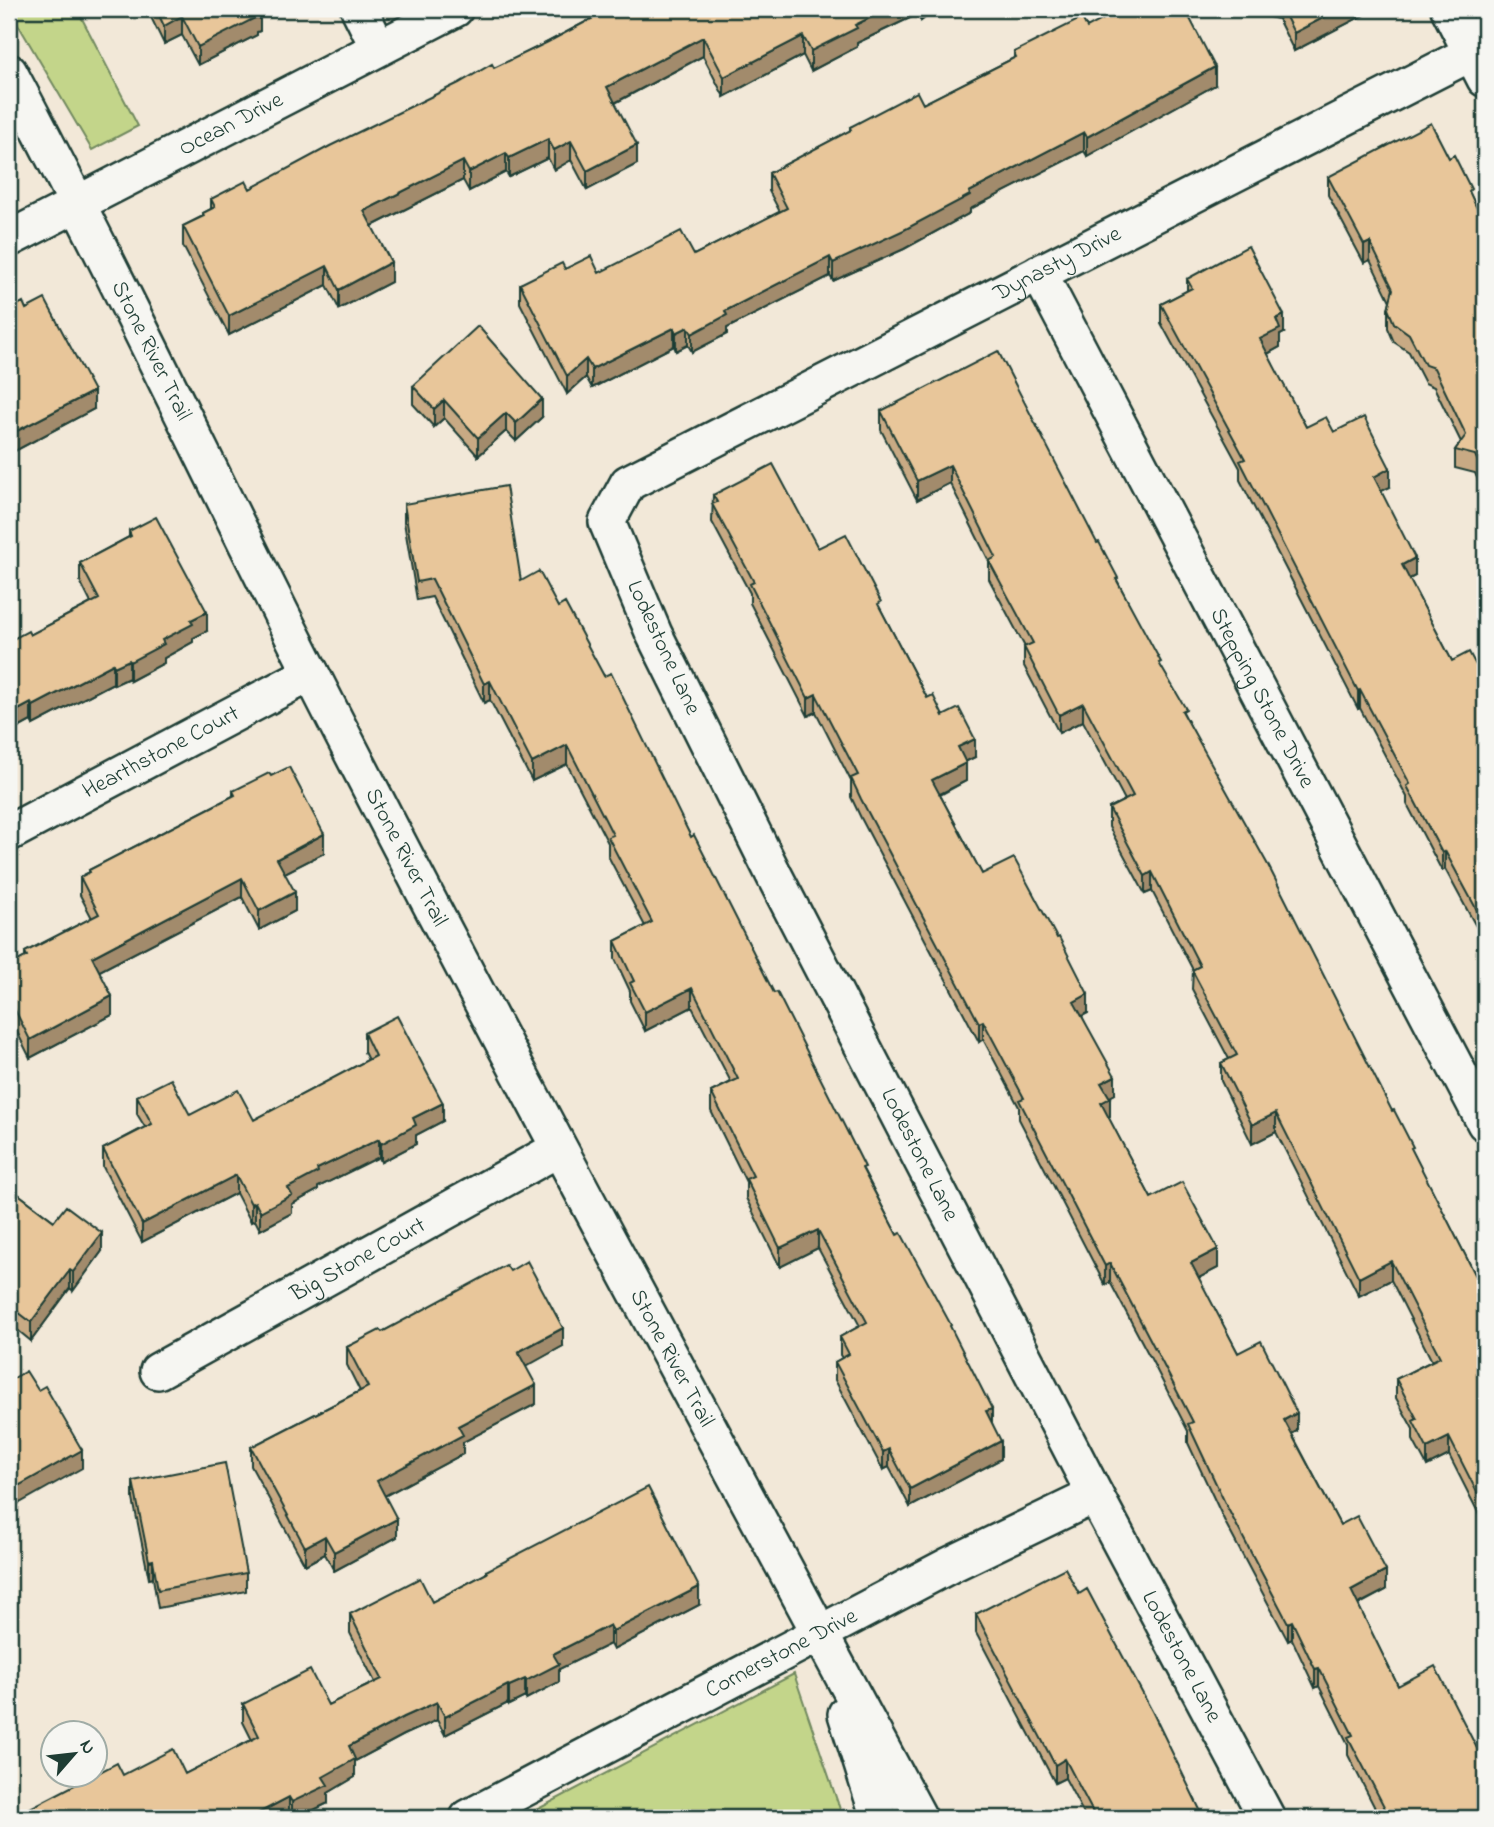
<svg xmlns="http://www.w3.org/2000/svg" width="1494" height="1827" font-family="'Indie Flower',sans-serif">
  <rect width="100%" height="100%" fill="#f2e8d8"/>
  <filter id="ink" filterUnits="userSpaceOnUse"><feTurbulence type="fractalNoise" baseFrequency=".0143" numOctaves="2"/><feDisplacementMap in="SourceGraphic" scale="14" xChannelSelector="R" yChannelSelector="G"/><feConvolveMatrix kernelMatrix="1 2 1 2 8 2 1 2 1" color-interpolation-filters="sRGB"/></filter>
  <g filter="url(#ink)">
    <path fill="#c3d58a" stroke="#71895f" stroke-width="2" d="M9 9H77L138 126 92 150Z
      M794 1674 843 1818H521Z"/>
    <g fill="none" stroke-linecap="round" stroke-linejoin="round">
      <g stroke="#1f3d34" stroke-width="40">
        <g id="minor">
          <path d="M359 9 378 47"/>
          <path d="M1449 9 1485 79"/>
          <path id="s1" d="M9 72C114 270 210 473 311 673 507 1058 715 1437 919 1818"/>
          <path id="s2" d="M9 239 455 9"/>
          <path id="s3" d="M1039 273 1485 1123"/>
          <path id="s4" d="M9 833 311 673"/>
          <path id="s5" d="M158 1371 558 1149"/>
          <path d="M846 1714 879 1818"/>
          <path id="s6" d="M468 1818 950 1565 1095 1495"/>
          <path id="s7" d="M1267 1818 1095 1495 775 877 654 634 607 522 628 483 1485 46"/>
        </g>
      </g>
      <use href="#minor" stroke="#f6f6f2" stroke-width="35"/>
    </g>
    <path fill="#c8aa84" stroke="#1f3d34" stroke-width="2" d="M147 9H258L260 31 257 32V35L198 65 182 35 164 44Z
      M610 9H936L921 21 916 15 857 43V47L811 71 803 55 724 97 703 56 615 103 637 164 587 190 571 160 554 170 548 158 509 177 506 172 469 191 463 180 372 226 391 282 339 309 327 285 229 335 183 246V226L203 216V213L211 209V199L250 189 548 42Z
      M1255 9H1364V15L1294 51 1278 19 1255 14Z
      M1087 28 1215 85 1087 156 1084 151 970 209V213L904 249 833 281 830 276 727 328V334L692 352 688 345 676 351 674 346 592 388 586 377 567 394 520 303V284L565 269 599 273 694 255 780 212 769 191V173L850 131V127L923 104 1014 58V52Z
      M1449 158 1471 196 1485 226V496L1475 473 1455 468V450L1461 442 1434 387 1425 383 1409 352 1394 342 1388 328V309L1390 301 1370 260 1364 263 1328 195V177Z
      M1187 279 1284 333 1280 335V347L1267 354 1306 427 1334 432 1390 487 1381 491 1415 576 1409 579 1452 661 1477 667 1485 662V943L1445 869 1442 871 1407 804V797L1360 708 1358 709 1240 480V468L1161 323V304L1187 291Z
      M26 309 94 409 13 452 9 445V310Z
      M413 386 542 417 516 441 506 431 478 456 444 418 434 427 413 404Z
      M881 411 1097 543 1118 582 1186 718 1413 1153 1485 1294V1526L1449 1455 1427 1466 1413 1440V1429L1396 1398V1379L1432 1361 1391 1280 1359 1296 1276 1132 1252 1144 1221 1081V1063L1229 1059 1192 989 1193 970 1152 891 1145 894 1109 827V808L1125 800 1083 721 1059 733 1024 666V647H1025L989 579V561L950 483 917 500 881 430Z
      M713 495 818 548 881 610 927 698 943 716 975 757 965 762 966 781 940 795 982 874 1088 1013 1082 1016 1115 1094 1109 1097 1110 1116 1108 1117 1151 1198 1218 1268 1198 1278 1238 1353 1297 1431 1292 1434 1340 1525 1386 1590 1358 1605 1398 1686 1485 1818H1380L1348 1755V1744L1319 1686 1315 1688 1292 1639 1288 1641 1226 1524 1188 1443V1431L1151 1359 1110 1282 1105 1285 1019 1119V1107L983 1039 979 1042 861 818 851 797V781L816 712 808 716 750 603V593L712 522Z
      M404 504 521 581 558 607 604 676 691 837 897 1235 951 1329 992 1423 1001 1459 910 1507 889 1467 883 1470 835 1380V1362L842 1358 840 1355V1337L860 1326 818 1248 780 1267 746 1198V1182L711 1111V1092L731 1082 692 1007 645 1031 630 1001V991L615 959V941L645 926 608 856V843L567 764 532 781 490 700 484 703 432 597 417 600 404 522Z
      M129 531 207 631 193 638V642L164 658V663L130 681 129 678 114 685 113 683 33 725 31 721 9 733V641L30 635 91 603 80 581V563L129 537Z
      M233 791 324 853 284 873 295 911 259 930 242 897 99 971 112 1015 30 1058 9 1016V966L25 957V952L92 918 80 895V877L89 872V870L233 796Z
      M364 1033 443 1121 416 1135V1144L381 1162 379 1157 318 1187V1190L292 1204V1213L260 1230 255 1220 251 1222 236 1193 142 1242 103 1167V1149L145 1127 137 1114V1096L190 1115 254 1120 368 1060 364 1052Z
      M9 1187 54 1221 102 1251 73 1291 70 1288 31 1341 9 1323Z
      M510 1271 563 1346 525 1366 536 1404 463 1442V1454L384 1496 397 1537 334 1571 325 1554 305 1565 251 1466V1447L360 1391 347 1365V1347L382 1332Z
      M133 1481 246 1573V1591L158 1608 153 1578 149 1579 133 1499Z
      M1484 1538H1485V1559L1484 1557Z
      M486 1571 699 1605 613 1650 610 1644 559 1669V1682L526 1699 525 1697 509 1705 508 1703 445 1735 437 1720 404 1735 355 1761V1777L328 1793V1803L297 1818H291L289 1815 123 1775 185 1774 252 1740 243 1722V1704L328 1705 375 1682 350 1633V1614L432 1602 486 1574Z
      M1079 1594 1204 1818H1086L1065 1778 1055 1783 976 1633V1614Z"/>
    <path fill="#a28b6c" stroke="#1f3d34" stroke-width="2" d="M888 9H916V15L857 43V47L811 71V51L855 25Z
      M921 9H936L921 21Z
      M1340 9H1364V15L1294 51V33Z
      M260 12V31L257 32V35L198 65V47Z
      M182 16V35L164 44V26Z
      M803 36V55L724 97V77Z
      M703 37V56L607 107V87Z
      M1215 67V85L1087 156V137Z
      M1084 132V151L970 209V213L904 249 833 281V263Z
      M548 139V158L509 177V158Z
      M571 141V160L554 170V150Z
      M637 145V164L587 190V171Z
      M506 153V172L469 191V172Z
      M463 161V180L364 230V211Z
      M1370 242V260L1364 263V245Z
      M830 257V276L727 328V334L692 352V334L725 311Z
      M391 262V282L339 309V290Z
      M327 266V285L229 335V316Z
      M1284 315V333L1280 335V347L1260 358V339L1276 319Z
      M688 327V345L676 351V333Z
      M674 328V346L592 388V369Z
      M586 359V377L567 394V376Z
      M94 391V409L13 452V433Z
      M542 399V417L516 441V423Z
      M444 400V418L434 427V409Z
      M506 413V431L478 456V438Z
      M950 465V483L917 500V481Z
      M1390 468V487L1374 495V477Z
      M1415 558V576L1402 583V565Z
      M207 612V631L193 638V642L164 658V663L130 681V662L191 620Z
      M129 660V678L114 685V667Z
      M113 664V683L33 725V706Z
      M490 681V700L484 703V684Z
      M1360 690V708L1358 709V691Z
      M816 694V712L808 716V698Z
      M31 703V721L9 733V715Z
      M1083 703V721L1059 733V715Z
      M975 739V757L958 765V747Z
      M567 745V764L532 781V763Z
      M966 763V781L932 798V780Z
      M324 834V853L277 877V859Z
      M1445 851V869L1442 871V853Z
      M1152 872V891L1145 894V876Z
      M242 878V897L92 975V957Z
      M295 892V911L259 930V911Z
      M692 988V1007L645 1031V1012Z
      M1088 994V1013L1074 1020V1002Z
      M112 996V1015L30 1058V1040Z
      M983 1021V1039L979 1042V1023Z
      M1115 1076V1094L1101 1102V1083Z
      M1110 1098V1116L1101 1121V1103Z
      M443 1103V1121L416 1135V1144L381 1162V1144L413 1118Z
      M1276 1113V1132L1252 1144V1125Z
      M379 1139V1157L318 1187V1190L292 1204V1213L260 1230V1212L288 1188 317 1169Z
      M236 1175V1193L142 1242V1224Z
      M255 1202V1220L251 1222V1204Z
      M818 1230V1248L780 1267V1248Z
      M102 1233V1251L73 1291V1272Z
      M1218 1249V1268L1191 1282V1263Z
      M1391 1261V1280L1359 1296V1278Z
      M1110 1263V1282L1105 1285V1266Z
      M70 1270V1288L31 1341V1322Z
      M563 1328V1346L518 1371V1352Z
      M536 1385V1404L463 1442V1454L377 1500V1481L458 1426Z
      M992 1409V1427L986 1411Z
      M1297 1413V1431L1284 1438V1420Z
      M1449 1437V1455L1427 1466V1448Z
      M1001 1441V1459L910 1507V1489Z
      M889 1449V1467L883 1470V1452Z
      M82 1450V1468L9 1509V1491Z
      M397 1519V1537L334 1571V1552Z
      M325 1536V1554L305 1565V1547Z
      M153 1560V1578L149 1579V1561Z
      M1386 1571V1590L1351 1608V1590Z
      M699 1587V1605L613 1650V1631Z
      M1292 1621V1639L1288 1641V1623Z
      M610 1625V1644L559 1669V1682L526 1699V1681L553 1654Z
      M1319 1668V1686L1315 1688V1669Z
      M525 1679V1697L509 1705V1686Z
      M508 1685V1703L445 1735V1717Z
      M437 1702V1720L404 1735 355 1761V1777L328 1793V1803L297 1818H292V1802L323 1777 349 1746 404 1717Z
      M1065 1759V1778L1055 1783V1765Z
      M289 1797V1815L283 1818H249Z"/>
    <path fill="#e8c69a" stroke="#1f3d34" stroke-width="2" d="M156 9H258L260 12 256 14 257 17 198 47 182 16 164 26Z
      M610 9H888L855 25 857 28 811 51 803 36 724 77 703 37 607 87 637 145 587 171 571 141 554 150 548 139 509 158 506 153 469 172 463 161 364 211 391 262 339 290 327 266 229 316 183 226 204 216 203 213 215 207 211 199 246 181 250 189 330 146 459 83 492 64 494 68 548 42Z
      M1122 9H1185L1215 67 1087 137 1084 132 969 192 970 195 904 230 833 263 830 257 725 311 727 315 692 334 688 327 676 333 674 328 592 369 586 359 567 376 520 284 562 263 565 269 591 256 599 273 681 231 694 255 787 208 769 173 851 130 850 127 917 92 923 104 1016 57 1014 52 1082 18 1087 28Z
      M1282 9H1340L1294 33Z
      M1431 123 1449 158 1454 155 1471 189 1469 191 1485 226V477L1475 455 1455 450 1466 435 1434 368 1425 365 1409 334 1394 323 1388 309 1393 289 1370 242 1364 245 1328 177Z
      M1248 246 1284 315 1276 319 1280 329 1260 339 1306 427 1326 417 1334 432 1364 417 1390 468 1374 477 1415 558 1402 565 1452 661 1469 652 1477 667 1485 662V925L1445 851 1442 853 1407 786 1410 784 1360 690 1358 691 1240 461 1245 459 1161 304 1192 288 1187 279Z
      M45 299 94 391 13 433 9 427V310L23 302 26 309Z
      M478 326 542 399 516 423 506 413 478 438 444 400 434 409 413 386Z
      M998 351 1097 543 1099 542 1118 578 1116 579 1161 662 1159 663 1186 709 1182 711 1268 865 1392 1111 1394 1110 1413 1147 1411 1148 1485 1294V1508L1449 1437 1427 1448 1413 1421 1417 1419 1396 1379 1440 1357 1391 1261 1359 1278 1276 1113 1252 1125 1221 1063 1237 1055 1192 970 1200 966 1152 872 1145 876 1109 808 1133 796 1083 703 1059 715 1024 647 1033 643 989 561 996 557 950 465 917 481 881 411Z
      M773 464 818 548 846 534 881 602 878 604 927 698 933 695 943 716 959 708 975 739 958 747 966 763 932 780 982 874 1014 858 1057 938 1059 937 1088 994 1074 1002 1115 1076 1101 1083 1110 1098 1101 1103 1151 1198 1182 1182 1218 1249 1191 1263 1238 1353 1261 1341 1297 1413 1284 1420 1340 1525 1357 1516 1386 1571 1351 1590 1398 1686 1435 1666 1485 1764V1818H1390L1348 1737 1353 1735 1319 1668 1315 1669 1292 1621 1288 1623 1226 1505 1188 1424 1193 1422 1151 1341 1110 1263 1105 1266 1019 1100 1024 1098 983 1021 979 1023 861 799 851 778 858 775 816 694 808 698 750 584 754 582 712 504 717 502 713 495Z
      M506 486 521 581 539 571 558 607 565 603 604 676 611 673 691 837 694 835 774 993 777 992 865 1167 862 1168 897 1235 901 1233 951 1325 950 1326 992 1409 986 1411 1001 1441 910 1489 889 1449 883 1452 835 1362 849 1354 840 1337 867 1322 818 1230 780 1248 746 1179 753 1176 711 1092 738 1079 692 988 645 1012 630 983 634 981 615 941 652 922 608 837 613 835 567 745 532 763 490 681 484 684 432 579 417 582 404 504Z
      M156 517 207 612 191 620 193 624 162 640 164 644 130 662 129 660 114 667 113 664 33 706 31 703 9 715V641L28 631 30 635 99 599 80 563 131 536 129 531Z
      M289 767 324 834 277 859 295 892 259 911 242 878 92 957 112 996 30 1040 9 998V966L27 956 25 952 99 914 80 877 90 872 89 870 235 795 233 791 269 773 271 776Z
      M397 1016 443 1103 413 1118 416 1125 381 1144 379 1139 317 1169 318 1172 288 1188 292 1195 260 1212 255 1202 251 1204 236 1175 142 1224 103 1149 152 1124 137 1096 171 1079 190 1115 238 1090 254 1120 375 1056 364 1033Z
      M9 1187 54 1221 66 1206 102 1233 73 1272 70 1270 31 1322 9 1305Z
      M527 1261 563 1328 518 1352 536 1385 458 1426 463 1435 377 1481 397 1519 334 1552 325 1536 305 1547 251 1447 368 1387 347 1347 380 1330 382 1332 506 1265 510 1271Z
      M26 1371 38 1390 45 1386 82 1450 9 1491V1381Z
      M225 1463 246 1573 158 1590 153 1560 149 1561 133 1481Z
      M648 1487 699 1587 613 1631 610 1625 553 1654 559 1664 526 1681 525 1679 509 1686 508 1685 445 1717 437 1702 404 1717 349 1746 355 1759 323 1777 328 1785 292 1802 289 1797 249 1818H11L117 1763 123 1775 173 1749 185 1774 259 1736 243 1704 310 1670 328 1705 382 1679 350 1614 420 1578 432 1602 487 1573 486 1571Z
      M1065 1568 1079 1594 1087 1589 1153 1713 1204 1818H1096L1065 1759 1055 1765 976 1614Z"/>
  </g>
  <g text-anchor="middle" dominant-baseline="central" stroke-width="5" stroke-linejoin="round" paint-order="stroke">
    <g font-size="23" fill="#1f3d34" stroke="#f6f6f2">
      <text stroke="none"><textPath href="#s2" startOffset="250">Ocean Drive</textPath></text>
      <text stroke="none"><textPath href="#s7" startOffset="1981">Dynasty Drive</textPath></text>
      <text stroke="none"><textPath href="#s1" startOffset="313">Stone River Trail</textPath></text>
      <text transform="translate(663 648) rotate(65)">Lodestone Lane</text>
      <text stroke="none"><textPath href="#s3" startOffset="480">Stepping Stone Drive</textPath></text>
      <text stroke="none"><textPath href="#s4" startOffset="172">Hearthstone Court</textPath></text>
      <text stroke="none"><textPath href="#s1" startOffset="880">Stone River Trail</textPath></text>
      <text transform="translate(919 1155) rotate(63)">Lodestone Lane</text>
      <text stroke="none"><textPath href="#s5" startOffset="229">Big Stone Court</textPath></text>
      <text stroke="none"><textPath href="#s1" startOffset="1447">Stone River Trail</textPath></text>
      <text stroke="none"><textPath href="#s6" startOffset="354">Cornerstone Drive</textPath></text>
      <text transform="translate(1181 1657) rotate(62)">Lodestone Lane</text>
    </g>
  </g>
  <rect width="1494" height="1827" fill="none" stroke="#f6f6f2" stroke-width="35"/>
  <rect x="18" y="18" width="1459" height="1792" fill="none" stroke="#1f3d34" stroke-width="2.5" filter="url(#ink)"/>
  <g transform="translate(74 1754) rotate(62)"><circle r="33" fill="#f6f6f2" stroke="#a0aca6" stroke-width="2"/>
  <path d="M0-5L12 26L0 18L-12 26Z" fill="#1f3d34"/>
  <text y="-10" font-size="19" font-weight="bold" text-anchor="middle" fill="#1f3d34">N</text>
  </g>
</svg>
